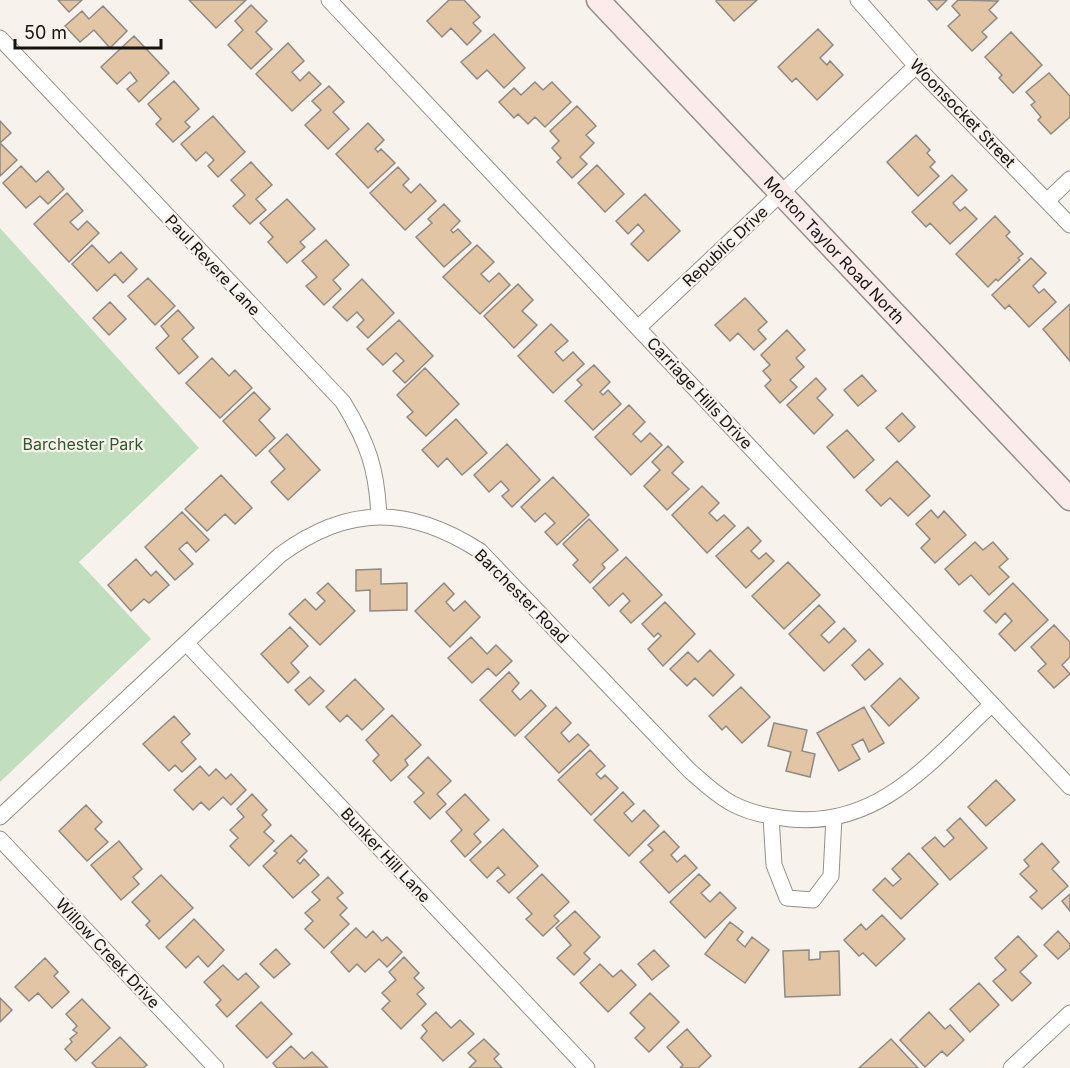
<svg xmlns="http://www.w3.org/2000/svg" width="1070" height="1068" font-family="Inter,sans-serif">
  <rect width="100%" height="100%" fill="#f7f2eb"/>
  <path fill="#c1dfbe" d="M0 228 199 448 79 562 151 639 0 782Z"/>
  <path fill="#e2c5a4" stroke="#8f8984" stroke-width="1.5" d="M58 0H82L69 12Z
    M189 0H246L216 28Z
    M449 0H464L480 17 473 23 481 31 467 45 451 28 442 37 427 21Z
    M717 0H757L734 21 716 1Z
    M928 0H947L937 10Z
    M958 0 998 1 989 10 997 18 982 32 987 37 972 51 948 26 960 15 952 6Z
    M251 5 267 21 256 32 272 49 251 69 228 45 243 30 235 21Z
    M103 6 127 31 110 48 94 30 80 42 65 26 82 11 89 19Z
    M818 29 833 45 820 58 827 65 830 61 843 75 817 100 796 78 792 82 778 67Z
    M1011 32 1042 65 1013 93 999 78 1002 75 985 57Z
    M494 34 525 68 504 88 487 70 477 79 461 62Z
    M134 36 169 73 139 102 127 89 137 81 130 72 117 84 101 67Z
    M288 43 304 61 292 72 300 81 309 72 321 84 292 111 256 74Z
    M1049 73 1070 96V117L1051 134 1038 120 1041 117 1031 105 1035 102 1026 92Z
    M174 81 199 109 185 122 190 127 173 142 156 124 161 119 148 104Z
    M535 82 543 90 552 82 571 102 545 127 535 117 528 124 518 114 514 118 499 102 514 88 521 95Z
    M329 86 344 102 333 112 349 129 328 149 305 125 321 110 312 101Z
    M577 106 596 126 586 135 594 143 580 157 587 164 572 178 557 162 561 158 552 148 559 141 550 131Z
    M213 116 245 152 218 177 208 166 214 160 206 152 196 161 181 144Z
    M0 121 11 133 0 143 17 160 0 176Z
    M368 123 384 140 375 149 378 152 381 149 395 163 368 188 336 154Z
    M916 135 930 150 927 153 935 162 930 167 939 176 918 196 887 162Z
    M251 162 272 185 256 199 266 210 250 224 233 206 245 195 231 180Z
    M597 165 624 194 605 212 578 183Z
    M21 166 36 182 48 171 64 189 48 204 40 196 26 208 3 183Z
    M398 167 409 179 403 185 411 193 420 184 436 201 405 230 370 193Z
    M952 175 967 190 953 203 960 211 965 207 977 219 950 244 930 223 926 227 912 212Z
    M67 193 83 211 70 222 78 230 87 221 99 233 69 262 34 224Z
    M645 194 680 231 648 261 631 244 644 231 638 224 628 234 616 221Z
    M287 199 315 229 300 242 305 247 287 263 268 242 273 237 260 223Z
    M444 204 460 221 451 230 453 233 458 229 471 243 444 267 416 237 432 223 428 219Z
    M995 216 1010 232 1006 236 1023 254 1018 258 1020 260 998 281 996 279 988 287 956 254Z
    M326 240 349 265 333 280 341 289 324 305 306 286 317 277 302 261Z
    M92 245 109 263 121 252 137 269 123 283 115 274 97 291 72 264Z
    M477 245 494 262 481 274 489 282 499 273 510 285 480 314 443 277Z
    M1031 258 1046 273 1033 286 1039 293 1044 289 1056 302 1029 327 1009 305 1005 309 992 295Z
    M148 278 175 306 155 325 128 296Z
    M362 279 394 313 368 338 357 327 364 320 357 312 347 321 333 307Z
    M518 284 533 300 522 311 537 325 514 348 484 316Z
    M745 298 767 322 758 330 766 339 754 350 738 333 730 341 715 325Z
    M110 302 126 319 109 335 93 318Z
    M1070 304V361L1043 329Z
    M178 310 194 328 182 339 198 357 179 374 156 348 169 336 161 326Z
    M399 320 433 356 405 383 393 371 404 361 396 353 383 365 367 349Z
    M551 324 568 341 555 352 563 361 573 352 584 364 553 393 518 356Z
    M787 330 805 350 796 358 804 367 790 380 797 387 780 403 765 386 771 380 763 371 770 365 761 355Z
    M212 358 229 376 235 370 252 388 220 418 186 383Z
    M594 365 610 382 600 392 603 395 608 390 621 404 593 430 565 401 582 385 577 380Z
    M425 368 459 404 426 436 407 417 413 412 397 395Z
    M862 375 876 391 858 406 844 390Z
    M816 378 826 389 817 398 833 415 814 434 787 405Z
    M254 392 270 409 259 420 275 438 256 456 223 421Z
    M629 405 645 422 633 434 641 442 650 433 662 445 631 475 595 437Z
    M902 413 915 427 899 442 886 428Z
    M456 419 487 453 462 475 447 458 438 467 422 450Z
    M847 430 874 460 854 478 827 447Z
    M287 434 320 470 288 500 271 482 285 469 269 451Z
    M507 444 540 480 512 507 502 496 509 490 501 481 489 492 474 475Z
    M668 446 683 462 672 473 689 489 667 510 644 486 660 470 652 462Z
    M897 461 930 496 908 516 890 498 881 506 866 490Z
    M221 475 252 508 235 524 225 514 207 531 185 509Z
    M553 477 589 515 557 545 545 532 555 523 545 513 535 522 521 507Z
    M702 486 719 503 709 513 717 521 724 515 735 526 707 553 672 515Z
    M931 510 938 518 944 511 966 535 935 563 921 548 930 539 916 524Z
    M182 512 209 540 196 552 187 542 179 549 193 564 175 580 145 547Z
    M589 519 618 550 602 564 605 568 590 583 573 565 578 560 563 544Z
    M748 527 761 541 751 551 759 559 766 553 774 561 746 588 716 556Z
    M975 542 983 550 993 542 1008 559 999 567 1009 577 989 595 971 575 959 585 945 569Z
    M626 557 662 595 631 623 620 611 630 601 623 593 609 606 593 588Z
    M136 559 151 576 156 571 169 585 149 603 144 599 131 611 108 585Z
    M788 562 820 595 784 629 752 596Z
    M381 569V584L407 583V610L370 611V590L356 591V570Z
    M328 583 355 611 320 645 289 614 305 599 316 610 325 601 317 593Z
    M444 583 454 594 446 602 454 611 465 601 480 617 450 647 415 611Z
    M1013 583 1048 620 1015 651 999 634 1012 621 1005 613 996 623 984 611Z
    M665 602 695 634 663 666 648 649 661 636 658 633 654 637 642 624Z
    M819 605 835 622 821 635 829 643 844 628 856 641 824 671 789 634Z
    M1054 625 1070 642V657L1062 665 1070 674 1054 688 1038 671 1046 664 1031 647Z
    M290 627 308 646 291 663 299 672 288 683 261 654Z
    M471 637 487 654 496 645 512 661 496 676 488 668 472 683 448 658Z
    M869 649 883 664 865 680 852 665Z
    M710 650 734 675 713 696 695 678 687 686 670 669 688 652 698 662Z
    M509 672 519 683 512 691 520 700 531 690 546 706 515 736 480 700Z
    M310 677 324 691 309 705 295 690Z
    M900 678 919 698 889 726 871 706Z
    M355 679 384 709 362 730 347 715 340 722 326 707Z
    M741 687 770 717 742 743 726 726 722 730 709 716Z
    M556 707 571 723 561 733 569 742 578 734 589 745 559 773 525 737Z
    M864 707 884 743 869 752 863 739 852 745 860 759 839 771 817 733Z
    M392 715 421 745 405 760 408 765 391 781 373 761 379 755 366 740Z
    M174 716 190 734 181 742 196 759 182 772 175 765 169 771 143 744Z
    M774 723 807 730 802 751 815 754 810 777 786 771 791 752 768 746Z
    M590 750 605 766 596 774 601 779 605 775 618 788 591 815 558 780Z
    M428 757 451 781 437 794 446 804 430 819 414 802 424 793 408 777Z
    M200 766 209 776 216 769 226 779 231 774 246 790 231 805 223 797 209 810 201 802 193 810 174 790Z
    M996 780 1015 800 986 826 968 807Z
    M623 792 634 804 624 813 632 822 644 810 659 826 629 856 594 820Z
    M252 794 267 810 262 815 271 825 264 832 274 841 249 866 230 846 238 838 230 830 244 817 237 809Z
    M465 794 489 820 474 834 481 842 465 857 451 841 462 830 446 812Z
    M86 805 102 822 95 829 108 842 87 861 59 831Z
    M960 818 987 848 950 880 922 848 935 837 944 847 954 838 947 830Z
    M503 829 538 866 509 893 497 881 505 875 498 867 487 878 470 860Z
    M664 831 679 847 671 855 677 862 685 855 697 868 669 893 640 862 653 850 648 845Z
    M291 835 307 851 297 861 300 864 304 859 319 875 293 898 263 866 277 853 274 851Z
    M119 841 142 869 133 877 139 884 121 900 91 865Z
    M1042 843 1059 862 1052 869 1068 886 1042 909 1030 897 1037 891 1020 874 1029 866 1024 860Z
    M909 853 938 884 901 919 873 890 885 878 893 886 901 879 892 869Z
    M542 874 569 902 554 916 559 921 543 936 526 919 532 914 517 898Z
    M699 874 710 885 701 893 710 902 720 892 736 908 705 938 670 902Z
    M161 875 193 908 159 939 146 925 150 921 132 902Z
    M328 877 343 893 337 898 347 908 340 915 349 924 324 948 305 929 313 921 305 913 320 900 312 892Z
    M1070 894V911L1062 901Z
    M575 911 600 937 584 953 590 959 574 975 557 958 571 945 556 928Z
    M882 915 905 939 876 966 863 953 859 956 844 940 861 924 866 930Z
    M194 919 224 950 208 967 198 956 186 968 166 947Z
    M730 922 743 932 737 940 745 947 752 937 769 950 745 983 705 954Z
    M356 928 366 938 373 931 382 941 387 937 402 952 387 967 379 959 365 972 357 964 349 972 331 952Z
    M1058 931 1070 944V948L1058 959 1044 945Z
    M1018 936 1037 956 1020 972 1031 983 1012 1001 993 981 1006 970 995 958Z
    M276 949 290 964 274 978 260 964Z
    M654 950 669 966 652 980 638 964Z
    M809 950V960L820 959V952L839 951 840 995 785 997 783 951Z
    M404 957 419 973 414 978 424 988 417 994 426 1004 401 1029 382 1009 390 1001 382 993 396 980 389 972Z
    M45 958 58 972 54 976 69 992 52 1008 38 993 29 1001 15 987Z
    M600 964 613 977 621 970 636 985 608 1012 580 983Z
    M223 965 238 980 246 973 259 987 227 1017 216 1005 221 1000 204 982Z
    M979 983 999 1005 970 1032 950 1009Z
    M650 993 679 1022 649 1052 635 1038 645 1028 630 1013Z
    M0 998 12 1010 0 1022Z
    M82 999 110 1028 76 1061 65 1049 72 1042 70 1039 77 1033 73 1030 77 1026 66 1014Z
    M261 1002 292 1034 267 1058 236 1026Z
    M436 1012 451 1028 460 1020 474 1034 443 1061 421 1038 427 1031 422 1025Z
    M929 1012 945 1029 950 1025 964 1040 947 1056 942 1051 925 1067 900 1040Z
    M687 1029 711 1056 698 1068H680L683 1065 667 1047Z
    M120 1037 147 1065 143 1068H97L92 1063Z
    M484 1039 499 1054 494 1059 502 1068H469L476 1061 468 1053Z
    M891 1039 918 1068H859Z
    M291 1046 304 1059 312 1052 327 1067 277 1068 273 1063Z"/>
  <g fill="none" stroke-linecap="round" stroke-linejoin="round">
    <g stroke="#948f89" stroke-width="17">
      <path id="street" d="M329 0 1070 787
        M858 0 916 66 1070 225
        M0 38 343 402C368 443 377 469 379 517
        M1047 201 1070 179
        M638 328 916 66
        M186 643 587 1068
        M0 817 280 555C349 504 410 506 480 551L690 771C703 782 717 796 733 804 750 813 771 817 790 819 880 828 932 760 992 704
        M771 817 774 865 787 898 813 900 831 876 834 817
        M0 839 216 1068
        M1011 1068 1070 1013"/>
    </g>
    <g stroke="#948f89" stroke-width="25">
      <g id="secondary">
        <path id="s1" d="M598 0 1070 499"/>
      </g>
    </g>
    <use href="#street" stroke="#fff" stroke-width="15"/>
    <use href="#secondary" stroke="#fbeceb" stroke-width="22"/>
  </g>
  <g text-anchor="middle" dominant-baseline="central" stroke-width="4.5" stroke-linejoin="round" paint-order="stroke">
    <g font-size="16" fill="#151311" stroke="#f7f2eb">
      <text transform="translate(963 113) rotate(46)">Woonsocket Street</text>
      <text transform="translate(725 246) rotate(-43)">Republic Drive</text>
      <text stroke="none"><textPath href="#s1" startOffset="344">Morton Taylor Road North</textPath></text>
      <text transform="translate(213 265) rotate(47)">Paul Revere Lane</text>
      <text transform="translate(700 393) rotate(47)">Carriage Hills Drive</text>
      <text transform="translate(522 596) rotate(45)">Barchester Road</text>
      <text transform="translate(386 855) rotate(47)">Bunker Hill Lane</text>
      <text transform="translate(108 953) rotate(47)">Willow Creek Drive</text>
    </g>
    <g font-size="16" fill="#2f582b" stroke="#f7f2eb">
      <text x="83" y="444">Barchester Park</text>
    </g>
  </g>
  <path d="M15 39v9h146v-9" fill="none" stroke="#151311" stroke-width="3"/>
  <text x="24" y="39" font-size="18" fill="#151311" stroke="#f7f2eb" stroke-width="4.5" paint-order="stroke">50 m</text>
</svg>
